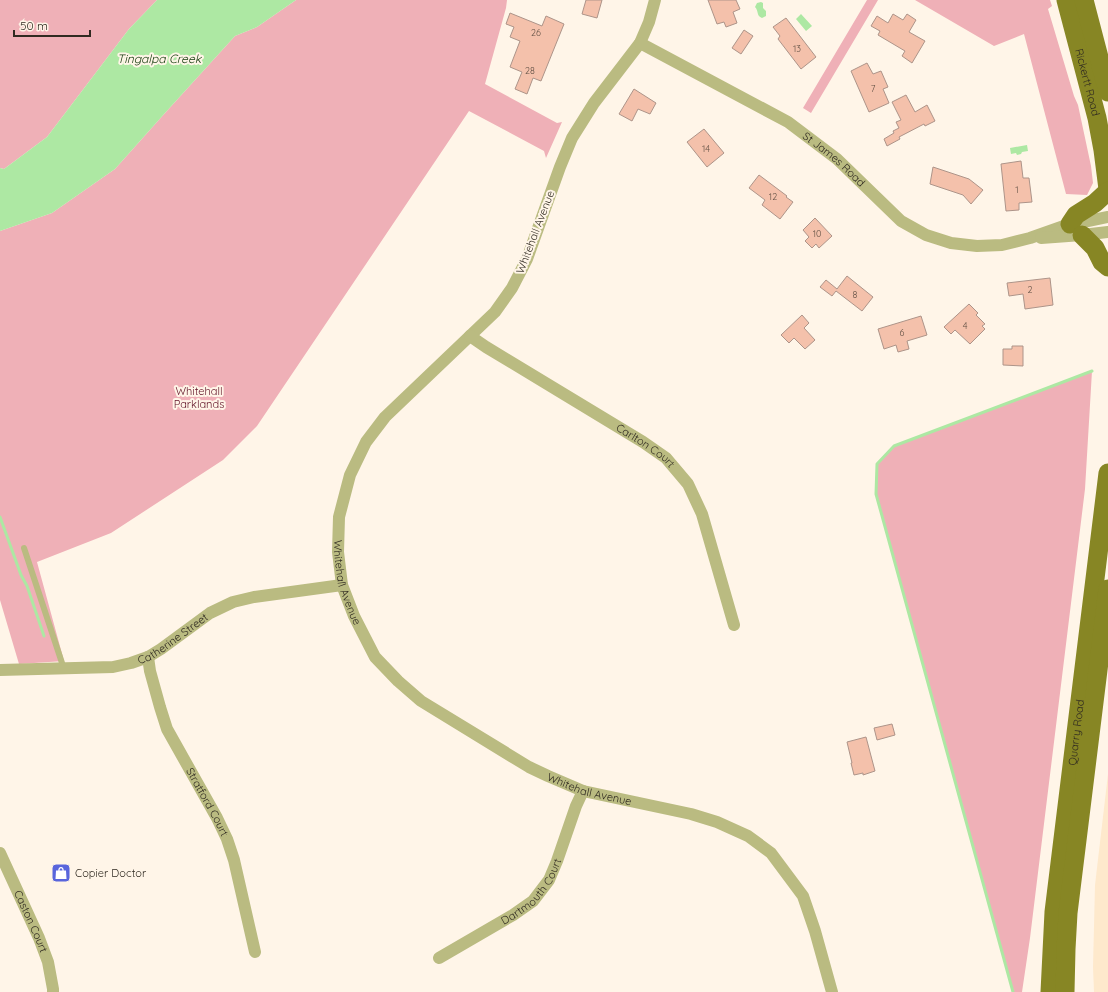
<svg xmlns="http://www.w3.org/2000/svg" width="1108" height="992" font-family="Quicksand,sans-serif">
  <rect width="100%" height="100%" fill="#fff5e8"/>
  <path fill="#fee9cc" d="M1108 774V992H1094L1093 967 1095 885Z"/>
  <path fill="#efb0b7" d="M0 0H157L129 29 47 137 4 169 0 168Z
    M296 0H507L506 8 485 84 557 123 562 122 546 158 544 151 469 111 257 426 223 460 111 533 37 562 64 661 19 664 0 600V231L52 213 115 169 165 113 235 36 257 27Z
    M867 0H878L811 113 803 108Z
    M915 0H1050L1052 6 1048 9 1074 96 1078 105 1091 166 1093 183 1087 195 1066 194 1024 34 994 46Z
    M1092 371 1085 489 1030 938 1022 992H1013L876 494 877 464 894 446Z"/>
  <path fill="#ade8a3" d="M157 0H296L257 27 235 36 165 113 115 169 52 213 0 231V168L4 169 47 137 129 29Z
    M761 2 763 3V8L766 11V16L762 18C756 16 759 11 755 7L757 3Z
    M801 14 812 26 806 31 796 19Z
    M1027 145 1028 151 1022 152 1021 154 1017 155 1016 153 1011 154 1010 148Z"/>
  <g fill="none" stroke-linecap="round" stroke-linejoin="round">
    <path stroke="#ade8a3" stroke-width="3" d="M0 517 21 575 27 586 44 636
      M1013 992 876 494 877 464 894 446 1092 371"/>
  </g>
  <path fill="#f4c1ab" stroke="#ad9489" d="M586 0H602L597 18 582 14Z
    M708 0H736L740 9 733 12 737 23 726 27 724 22 717 24Z
    M510 13 542 26 546 16 564 24 541 81 533 78 527 94 515 89 522 72 510 67 520 41 510 37 514 27 506 24Z
    M893 14 903 20 907 14 916 20 909 32 925 41 912 63 902 56 905 51 878 35 880 31 871 26 877 16 888 23Z
    M786 18 816 57 801 69 778 39 780 36 773 27Z
    M744 30 753 36 741 54 732 48Z
    M867 63 873 74 881 71 888 87 883 89 889 103 869 112 851 71Z
    M634 89 656 103 650 114 638 109 632 121 619 114Z
    M906 95 915 112 927 105 935 121 925 126 924 124 899 137 900 139 887 146 884 139 894 133 893 131 899 128 896 122 901 120 892 102Z
    M704 129 724 153 707 167 687 142Z
    M1021 161 1023 178H1029L1032 202 1019 203V210L1006 211 1001 164Z
    M933 167 969 179 983 190 971 204 963 195 930 184Z
    M759 175 787 196 786 197 793 202 780 219 762 205 765 200 749 188Z
    M815 218 832 236 819 248 816 244 812 248 805 241 809 237 803 230Z
    M847 276 873 297 862 311 836 291 832 296 820 287 826 280 837 289Z
    M1050 278 1053 305 1025 309 1023 294 1009 296 1007 283Z
    M969 304 978 313 976 315 985 324 982 326 985 329 970 344 955 330 951 334 944 327Z
    M802 315 809 323 804 328 815 340 805 349 794 338 789 343 781 335Z
    M921 316 927 335 907 341 909 349 898 352 896 345 884 349 878 329Z
    M1012 346H1023V366L1003 365V349H1012Z
    M892 724 895 735 877 740 874 728Z
    M866 737 875 771 863 775V773L854 775 851 763H852L847 742Z"/>
  <g fill="none" stroke-linecap="round" stroke-linejoin="round">
    <path stroke="#babb81" stroke-width="6" d="M24 548 64 669"/>
    <g stroke="#babb81" stroke-width="12">
      <path id="s1" d="M655 0 649 22 640 43 594 103 572 138 560 167 527 259 512 288 495 312 385 417 366 442 350 475 339 517 338 552 342 585 354 616 375 657 398 681 421 701 529 767 548 776 583 791 691 814 717 822 748 836 771 853 803 896 815 931 832 992"/>
      <path id="s2" d="M640 43 788 122 837 159 901 221 926 235 951 243 977 246 1002 245 1030 238 1064 226 1108 217"/>
      <path d="M1041 238 1082 235 1108 232"/>
      <path id="s3" d="M470 336 486 347 643 442 666 458 688 484 702 514 734 625"/>
      <path id="s4" d="M148 657 150 671 160 707 167 729 217 818 227 839 234 860 255 952"/>
      <path id="s5" d="M0 670 113 667 131 663 148 657 161 649 210 613 233 602 254 597 342 585"/>
      <path id="s6" d="M0 853 39 938 48 962 53 989V992"/>
      <path id="s7" d="M439 958 513 915 533 901 549 880 557 861 576 806 583 791"/>
    </g>
    <g stroke="#878624" stroke-width="19">
      <path id="s8" d="M1066 0 1097 118 1103 150 1108 189"/>
      <path d="M1084 0 1108 92"/>
      <path d="M1070 224 1076 215 1095 203 1108 191"/>
      <path d="M1082 235 1095 248 1102 262 1108 267"/>
      <path id="s9" d="M1050 992 1054 912 1108 473"/>
      <path d="M1065 992 1066 949 1068 913 1108 589"/>
    </g>
  </g>
  <defs>
    <g id="shop-square" transform="scale(1)"><rect x="-9" y="-9" width="18" height="18" rx="4" fill="#5965dc" stroke="#fff5e8"/><path d="M-5-2.5h2.3a2.7 3.5 0 0 1 5.4 0H5L5.5 6h-11ZM-1.5-2.5h3a1.5 2.3 0 0 0-3 0Z" fill="#fff"/></g>
  </defs>
  <g fill-rule="evenodd">
    <use href="#shop-square" x="61" y="873"/>
  </g>
  <g text-anchor="middle" dominant-baseline="central" stroke-width="4" stroke-linejoin="round" paint-order="stroke">
    <g font-size="9" fill="#615044">
      <text x="536" y="32">26</text>
      <text x="797" y="48">13</text>
      <text x="530" y="70">28</text>
      <text x="873" y="88">7</text>
      <text x="706" y="148">14</text>
      <text x="1017" y="189">1</text>
      <text x="773" y="196">12</text>
      <text x="817" y="233">10</text>
      <text x="1030" y="289">2</text>
      <text x="855" y="294">8</text>
      <text x="965" y="325">4</text>
      <text x="902" y="332">6</text>
    </g>
    <g font-size="11" fill="#302a21" stroke="#fff5e8">
      <text stroke="none"><textPath href="#s8" startOffset="85">Rickertt Road</textPath></text>
      <text stroke="none"><textPath href="#s2" startOffset="227">St James Road</textPath></text>
      <text transform="translate(535 232) rotate(-69)">Whitehall Avenue</text>
      <text stroke="none"><textPath href="#s3" startOffset="207">Carlton Court</textPath></text>
      <text stroke="none"><textPath href="#s1" startOffset="684">Whitehall Avenue</textPath></text>
      <text stroke="none"><textPath href="#s5" startOffset="180">Catherine Street</textPath></text>
      <text stroke="none"><textPath href="#s9" startOffset="261">Quarry Road</textPath></text>
      <text stroke="none"><textPath href="#s1" startOffset="1020">Whitehall Avenue</textPath></text>
      <text stroke="none"><textPath href="#s4" startOffset="158">Stratford Court</textPath></text>
      <text stroke="none"><textPath href="#s7" startOffset="116">Dartmouth Court</textPath></text>
      <text stroke="none"><textPath href="#s6" startOffset="75">Caston Court</textPath></text>
    </g>
    <g font-size="11" fill="#601025" stroke="#fff5e8">
      <text x="199" y="391">Whitehall<tspan x="199" dy="13">Parklands</tspan></text>
    </g>
    <g font-size="11" fill="#302a21" stroke="#fff5e8" text-anchor="start">
      <text x="75" y="873">Copier Doctor</text>
    </g>
    <g font-size="12" font-style="italic" fill="#11380a" stroke="#fff5e8">
      <text x="159" y="58">Tingalpa Creek</text>
    </g>
  </g>
  <path d="M14 30v6h76v-6" fill="none" stroke="#302a21" stroke-width="2"/>
  <text x="20" y="30" font-size="12" fill="#302a21" stroke="#fff5e8" stroke-width="3" paint-order="stroke">50 m</text>
</svg>
